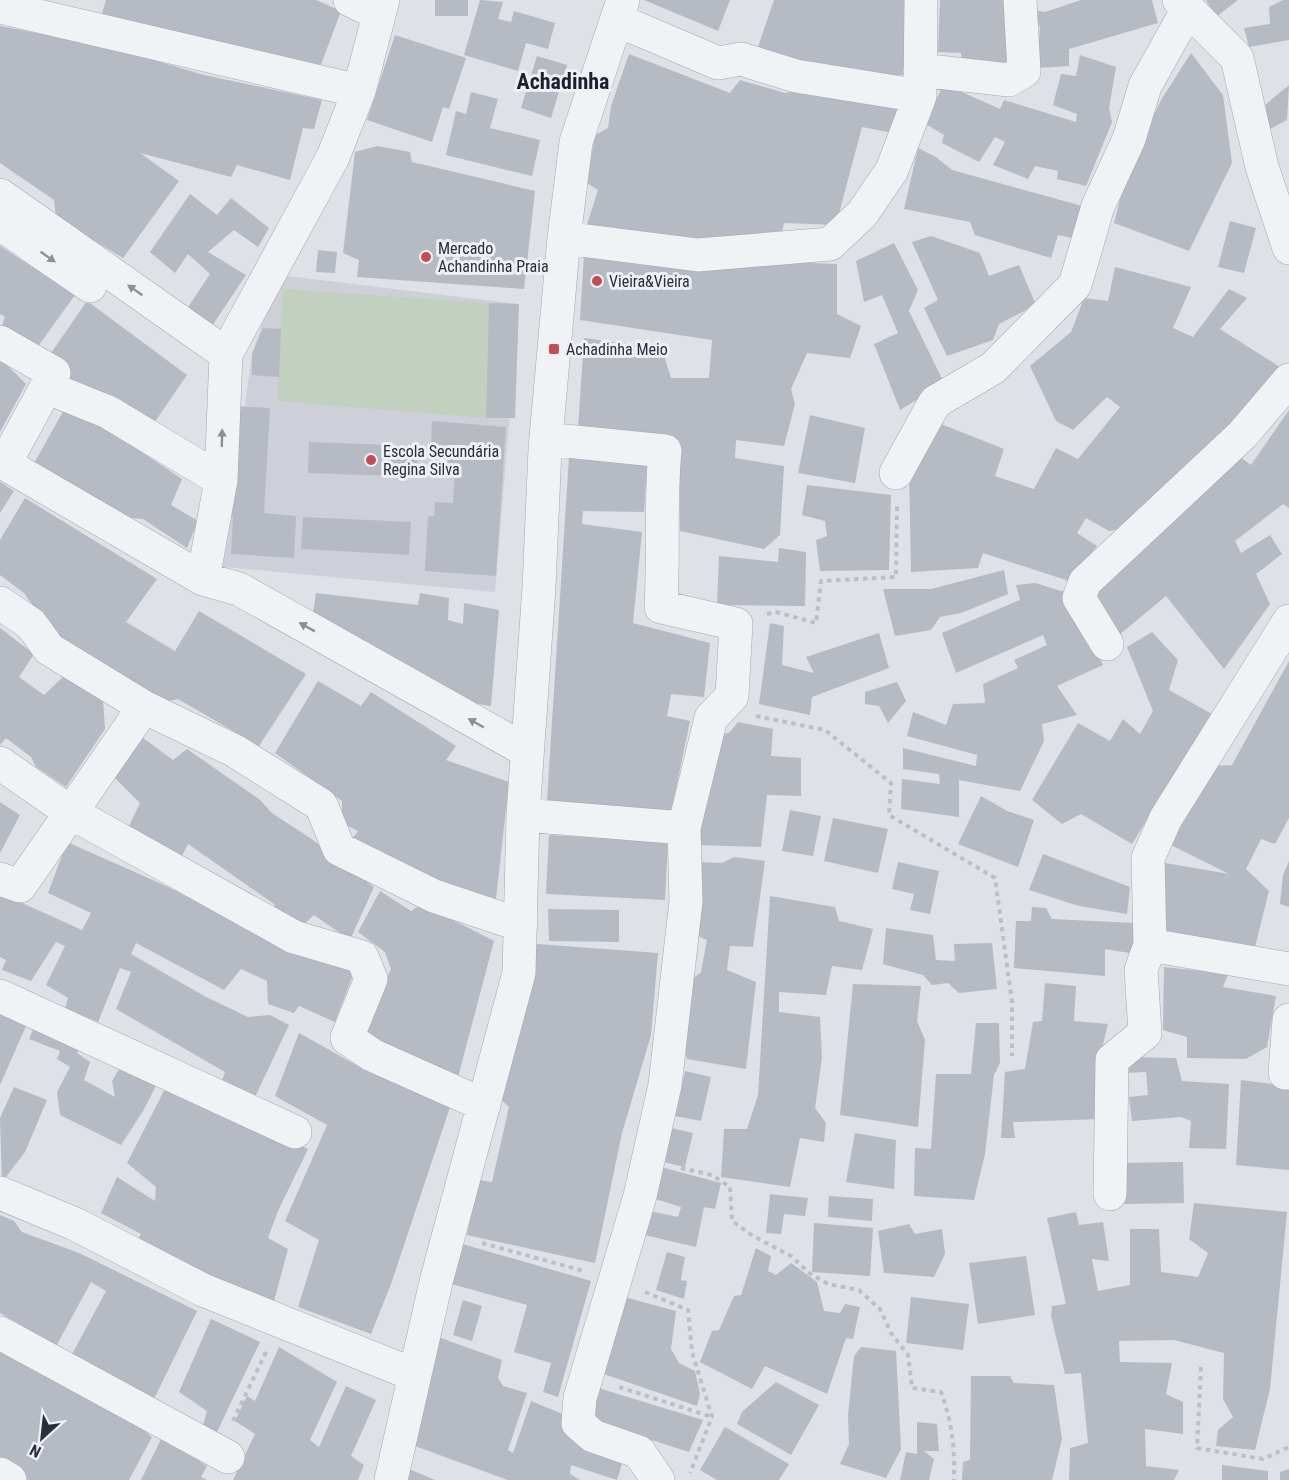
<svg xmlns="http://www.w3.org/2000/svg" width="1289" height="1480" font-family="'Roboto Condensed',sans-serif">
  <rect width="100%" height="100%" fill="#dee1e6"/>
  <path fill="#cdd0d8" d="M279 275 519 304 495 592 223 567 252 354Z"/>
  <path fill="#c3d0c0" d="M283 289 489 303 486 418 277 401Z"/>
  <path fill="#b6bac3" d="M106 0H316L341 11 319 70 101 17Z
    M435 0H468V16H435Z
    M480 0 503 2 498 19 511 22 514 11 555 23 548 49 526 43 518 71 464 55Z
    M644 0H730L718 31Z
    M774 0H905L912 3 903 75H858L757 50Z
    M940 0H1019L1008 66H963L961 53 938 52Z
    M1081 0H1152L1158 23 1069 49V66L1037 68 1040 27 1032 10 1045 12Z
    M1206 0H1238L1216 17Z
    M1283 0H1289V40L1249 47 1244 28 1270 24 1269 7Z
    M0 26 110 47 204 75 322 100 314 129 303 128 290 180 237 165 231 177 140 153 179 181 123 258 56 218 54 200 0 163Z
    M395 35 466 58 449 109 443 107 432 142 367 120Z
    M1191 53 1223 95 1232 163 1189 251 1114 223 1128 168 1161 100Z
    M629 54 730 93 740 80 785 93 802 90 902 109 898 134 862 127 836 225 784 223 781 237 759 240 705 237 695 246 585 231 598 190 587 183 595 135 608 128 611 106Z
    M1080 55 1116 67 1109 108 1112 122 1086 186 1057 179 1058 171 1035 166 1028 179 993 165 1005 142 995 137 979 162 942 143 944 135 924 123 944 84 1000 109 1004 100 1076 122 1077 114 1053 105 1061 74 1076 76Z
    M537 56 567 65 551 118 521 108Z
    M1289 85 1287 120 1268 130 1265 105Z
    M471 92 498 99 490 128 540 140 532 176 446 155 456 111 466 114Z
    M377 146 410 152 412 162 535 191 524 289 357 277 359 260 343 253 355 152Z
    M918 148 936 157 952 170 1082 206 1072 238 1058 235 1051 258 975 235 970 222 904 209Z
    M190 194 217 215 231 198 269 228 258 247 234 230 208 252 246 275 210 329 185 312 210 274 188 254 175 273 150 252Z
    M1230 221 1256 228 1244 273 1218 267Z
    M931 236 980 253 989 276 1019 265 1036 305 999 324 993 340 947 356 924 308 938 300 912 242Z
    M894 243 918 290 909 311 944 383 900 410 874 344 898 333 882 295 864 302 856 261Z
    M0 246 75 295 36 349 1 328 5 317 0 314Z
    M318 250 337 252 335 273 316 272Z
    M584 255 837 264V314L861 326 850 358 807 353 791 389 795 404 784 446 736 440 735 458 784 466 780 535 764 549 680 531 679 440 578 429 584 338 662 349 671 378H709L712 340 580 320Z
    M1115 267 1191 287 1173 328 1193 337 1229 289 1247 298 1220 329 1283 369 1221 437 1128 528 1109 531 1086 518 1077 533 1097 546 1069 581 983 553 978 568 911 572 909 466 941 424 1004 449 995 476 1034 489 1056 448 1078 459 1120 407 1107 397 1073 430 1056 421 1030 366 1071 332 1084 298 1108 301Z
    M87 301 187 375 154 423 112 395 63 382 70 370 49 356Z
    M489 303 519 304 515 418H486Z
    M263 328 281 329 279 377 252 375V354Z
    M0 358 26 384 0 432Z
    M235 406 270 408 264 513 296 516 294 558 231 554 233 517H229Z
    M65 408 109 430 182 479 171 505 198 521 187 548 143 519 121 517 33 465Z
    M1289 410V508L1283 504 1235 541 1241 553 1270 535 1282 554 1256 574 1270 604 1224 669 1166 596 1119 635 1093 591 1199 498 1239 456 1251 465Z
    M810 415 865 428 855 483 798 473Z
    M432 421 506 427 496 576 425 571 428 516H434L435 502 453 503 455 470 447 469 449 449 431 448Z
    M309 442 418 446 416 477 308 473Z
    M569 457 647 466 644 512 583 511 582 524 642 532 633 623 710 643 704 697 671 694 667 716 690 721 671 813 547 800Z
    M0 482 14 491 0 513Z
    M807 485 891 495 889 570 820 571 816 540 827 536 825 521 802 515Z
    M25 498 157 579 126 622 175 651 199 611 306 674 259 746 178 699 165 702 51 632 24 593 0 575V540Z
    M303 517 411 522 409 555 301 549Z
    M779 548 806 552 805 606 717 605 719 556 778 562Z
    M1004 570 1008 594 961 613 940 617 931 630 895 636 883 589H931Z
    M1035 583 1068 593 1103 665 1057 686 1077 715 1042 724 1044 741 1020 791 959 780V817L901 809 902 779 940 784 939 774 903 769V748L976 766 977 755 907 736 913 712 946 725 953 704 985 703 983 684 1018 668 1014 660 1047 645 1043 635 956 673 942 633 1020 600 1016 585Z
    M316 593 418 605 420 593 449 598 448 620 463 624 464 603 499 610 491 706 464 702 312 619Z
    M770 623 784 626 782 665 814 673 806 657 879 633 889 668 812 697 810 715 759 704Z
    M0 628 34 654 19 677 44 695 66 674 103 700 105 729 66 787 36 767 31 757 6 738 0 745Z
    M1152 632 1178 660 1169 690 1212 714 1132 844 1081 814 1062 824 1032 800 1078 723 1110 741 1123 719 1140 734 1153 711 1127 647Z
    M1289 661V818L1275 844 1261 839 1246 869 1269 891 1255 947 1166 933 1165 863 1229 874 1171 845 1212 766 1232 765Z
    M318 681 361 706 371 692 456 746 446 760 509 782 496 899 473 897 351 841 358 831 342 823V801L275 753Z
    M897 682 906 701 888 723 879 706 865 704V692Z
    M738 722 773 729 771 756 801 758V796L767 795 761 847 696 845 719 736 730 732Z
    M139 735 173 760 187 749 259 799 272 813 313 840 374 887 350 940 314 915 301 927 276 914 274 904 188 844 181 858 129 826 140 803 114 777Z
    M981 796 1007 811 1034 820 1018 867 958 844Z
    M0 802 20 815 0 853Z
    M790 810 821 816 813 856 782 851Z
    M833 818 888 829 878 873 824 861Z
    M549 835 668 841 665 900 546 894Z
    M67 842 166 886 313 959 354 972 335 1022 299 1006 294 1013 268 1004 267 981 241 969 224 990 136 943 131 954 206 997 248 1017 270 1015 289 1025 254 1099 222 1081 225 1072 116 1009 131 972 120 968 98 1022 65 1009 68 998 46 985 65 946 56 942 31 981 2 970 6 960 0 957V893L82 930 91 913 48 893Z
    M1043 854 1130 887 1127 914 1079 906 1029 890Z
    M734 857 765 861 753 947 730 946 727 970 756 982 746 1069 687 1059 683 1041 689 982 701 972 707 940 695 935 700 862 722 863Z
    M1289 861V907L1280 904 1283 875Z
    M898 862 939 871 930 914 910 910 914 894 892 889Z
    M380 891 411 911 422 904 494 941 457 1081 362 1034 391 969 385 952 358 932Z
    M770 896 835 907 839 921 873 929 862 970 832 966 826 995 779 992V1012L820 1017 822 1058 815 1108 826 1123 824 1142 800 1138 790 1187 721 1177 724 1129H747L758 1095Z
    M1032 907 1046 908 1052 919 1134 923 1135 954 1105 949V976L1014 968 1016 921H1031Z
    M548 909 619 910V942L549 941Z
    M886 928 933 935 936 960 955 961 954 944 992 943 997 989 959 993 948 983 932 985 923 975 883 964Z
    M537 944 658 953 651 1035 622 1133 595 1263 467 1235 478 1180 492 1182 509 1107 499 1098Z
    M1164 967 1228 974 1223 987 1276 996 1267 1047 1246 1059 1187 1058V1037L1163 1030Z
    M1045 983 1076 986 1074 1021 1108 1024 1097 1069 1099 1119 1013 1122 1015 1138H1001L1005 1072 1025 1069 1033 1022 1042 1021Z
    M853 984 921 986 917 1021 925 1040 918 1127 840 1115Z
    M0 1008 30 1017 0 1085Z
    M36 1023 81 1044 77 1053 90 1062 84 1080 115 1097 112 1081 123 1063 158 1082 143 1111 121 1145 60 1115 57 1092 70 1067 57 1059 60 1051 29 1039Z
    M976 1023H999L1000 1063 994 1075 985 1154 974 1200 914 1196 915 1148 931 1149 936 1074H971Z
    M299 1033 358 1066 451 1104 391 1284 371 1334 298 1307 319 1240 285 1221 327 1125 275 1096Z
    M1129 1057 1176 1058 1182 1081 1229 1084 1226 1149 1189 1148 1191 1121 1181 1117 1132 1121 1129 1097 1148 1095 1146 1072 1126 1073Z
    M685 1071 711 1077 701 1121 675 1116Z
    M1241 1080 1289 1086V1170L1236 1165Z
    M168 1083 268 1128 308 1149 278 1211 268 1238 288 1249 273 1305 135 1244 141 1234 101 1213 117 1177 155 1201 156 1187 127 1163Z
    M14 1087 47 1100 25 1152 2 1182 0 1118Z
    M671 1128 693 1133 685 1167 663 1162Z
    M855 1133 896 1140 894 1189 846 1182Z
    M1183 1162 1184 1203 1125 1204 1123 1163Z
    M657 1166 721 1183 715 1209 704 1207 696 1247 644 1235 650 1211 678 1217 681 1207 649 1197Z
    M770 1194 808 1198 805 1216 784 1214 781 1234 766 1233Z
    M829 1196 873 1199 872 1221 828 1217Z
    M1194 1203 1287 1212 1270 1389 1255 1450 1216 1446 1218 1430 1233 1417 1223 1399 1224 1353 1174 1340 1119 1341 1120 1362 1172 1363 1166 1394 1183 1402V1434L1145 1429 1146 1466 1179 1470 1174 1480H1069L1070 1448 1088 1443 1083 1392 1081 1373 1065 1374 1051 1316 1052 1306 1066 1304 1047 1218 1076 1212 1079 1225 1103 1222 1109 1261 1092 1259 1098 1291 1130 1285V1229H1159L1161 1272 1198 1277 1208 1253 1189 1239Z
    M0 1215 14 1221 22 1232 79 1253 197 1311 153 1401 70 1358 106 1291 91 1282 54 1350 22 1333 23 1326 0 1313Z
    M814 1223 873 1228 870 1276 812 1272Z
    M909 1224 915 1234 942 1229 945 1254 934 1277 884 1273 878 1231Z
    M459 1243 591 1281 558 1397 543 1392 551 1363 514 1352 527 1305 448 1283Z
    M756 1248 771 1256 768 1271 776 1275 791 1263 817 1282 824 1311 840 1313 845 1304 860 1307 853 1339 846 1338 827 1394 765 1366 752 1389 700 1362 712 1331 719 1330 734 1296 741 1295Z
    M667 1252 685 1257 681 1280 687 1281 684 1299 656 1290Z
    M1026 1256 1035 1315 978 1324 969 1263Z
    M617 1295 676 1311 671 1349 679 1363 695 1371 700 1394 697 1406 598 1372Z
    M911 1297 969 1304 963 1350 906 1343Z
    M463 1300 482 1306 472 1341 453 1335Z
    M211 1319 260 1342 215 1436 202 1429 207 1411 179 1392Z
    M438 1337 502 1360 498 1378 503 1386 527 1393 508 1450 513 1453 531 1401 565 1415 624 1457 617 1480 571 1465 570 1474 580 1480H508L412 1445Z
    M0 1343 116 1408 152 1437 129 1480H25L0 1464Z
    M279 1347 337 1382 310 1440 319 1447 346 1386 376 1400 351 1456 364 1465 358 1480H233L255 1434 235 1421 247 1396 255 1401Z
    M861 1347 896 1351 901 1449 886 1478 840 1464 849 1444 848 1415 854 1356Z
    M971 1376H1010L1014 1383 1054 1385 1062 1439 1052 1480H962L963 1462 970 1460Z
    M776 1382 819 1405 791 1455 737 1424 742 1412Z
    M595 1387 703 1420 689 1452 586 1419Z
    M917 1422 937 1424 939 1451H924L934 1459 929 1480H900L906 1452 917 1454Z
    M725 1427 789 1464 779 1480H717L700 1470Z
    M162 1437 207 1466 201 1477 207 1480H141Z
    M1222 1465 1268 1471V1480H1222Z
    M404 1467 435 1480H401Z
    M1289 1469V1480H1280V1472Z"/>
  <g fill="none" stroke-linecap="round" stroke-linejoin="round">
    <g stroke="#a4a8b0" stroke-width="34">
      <path id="minor" d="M350 0 379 14
        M1179 0 1237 58 1262 167 1289 248
        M0 7 359 91
        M617 20 718 63 741 59 796 76 920 96 921 0
        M920 70 1009 80 1024 71 1020 0
        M0 195 226 354 221 480 203 579 239 589 527 751
        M0 224 90 286
        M564 238 698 255 830 244 862 214 892 170 920 96
        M0 342 54 373 5 463
        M226 354 333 157 359 91 383 0
        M46 387 108 412 221 480
        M546 439 665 451C660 502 664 555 661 607L736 624 732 696 711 718 684 828
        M0 461 203 579
        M896 473 935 402 993 368 1075 285 1098 206 1129 139 1145 86 1188 9
        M0 603 31 624 49 649 144 707 235 751 321 805 339 849 434 896 521 925
        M1107 644 1079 598 1085 582 1242 435 1289 380
        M0 763 70 812 294 937 362 957 371 979 347 1038 372 1055 484 1105
        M523 815 684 828 686 901 665 1085 640 1196 580 1398 578 1423 593 1436 639 1452 658 1480
        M0 879 20 886 144 707
        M1150 945 1289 969
        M0 996 295 1132
        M1289 1020 1285 1073H1289
        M0 1193 75 1224 203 1290 415 1375
        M1110 1194 1112 1060 1145 1033 1141 970 1150 945 1148 858 1166 818 1289 621
        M0 1333 228 1457
        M0 1474 10 1480
        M391 1480 436 1282 519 973 523 815 539 587 545 449 564 238 576 142 623 0"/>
    </g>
    <path stroke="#bdbfc5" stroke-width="4" stroke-dasharray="4.5 4.5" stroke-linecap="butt" d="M767 614 776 612 816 623 821 581 896 577 897 503
      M756 716 825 730 891 783 889 815 995 878 1012 1002V1056
      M681 1168 712 1175 730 1187 732 1221 753 1236 791 1256 809 1273 828 1284 859 1290 880 1309 891 1333 908 1355 912 1388 941 1392C952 1422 955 1449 954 1480
      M482 1243 584 1271
      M645 1292 688 1310 692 1352 712 1417 690 1473
      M1201 1367 1197 1448 1263 1459 1289 1447
      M619 1387 712 1417
      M233 1421 267 1350"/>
    <use href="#minor" stroke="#f1f2f5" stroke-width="33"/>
  </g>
  <defs><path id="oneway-solid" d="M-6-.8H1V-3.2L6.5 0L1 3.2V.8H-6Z" transform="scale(1.5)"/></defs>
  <g fill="#8d9098">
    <use href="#oneway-solid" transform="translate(48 257) rotate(35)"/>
    <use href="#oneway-solid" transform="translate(135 290) rotate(-145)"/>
    <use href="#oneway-solid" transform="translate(222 438) rotate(-89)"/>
    <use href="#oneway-solid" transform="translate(307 627) rotate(-151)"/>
    <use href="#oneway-solid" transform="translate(476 723) rotate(-151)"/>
  </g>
  <g fill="#c24d55" stroke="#edf0f4" stroke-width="2">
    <circle cx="426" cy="257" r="6"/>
    <circle cx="597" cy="281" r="6"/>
    <rect x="548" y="343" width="12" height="12" rx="3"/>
    <circle cx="371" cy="460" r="6"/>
  </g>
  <g text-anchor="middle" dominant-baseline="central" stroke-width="6" stroke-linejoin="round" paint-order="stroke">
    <g font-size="16" fill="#292e3c" stroke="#edf0f4" text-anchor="start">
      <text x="438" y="248">Mercado<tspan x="438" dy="18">Achandinha Praia</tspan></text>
      <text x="609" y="281">Vieira&amp;Vieira</text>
      <text x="566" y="349">Achadinha Meio</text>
      <text x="383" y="451">Escola Secundária<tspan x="383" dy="18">Regina Silva</tspan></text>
    </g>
    <g font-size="22" font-weight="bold" fill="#1b202d" stroke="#edf0f4">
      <text x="563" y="81">Achadinha</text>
    </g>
  </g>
  <g transform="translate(42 1438) rotate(207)" stroke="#edf0f4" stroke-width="4.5" paint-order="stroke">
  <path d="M0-4.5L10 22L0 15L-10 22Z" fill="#292e3c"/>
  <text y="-9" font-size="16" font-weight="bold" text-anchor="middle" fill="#292e3c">N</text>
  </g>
</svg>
